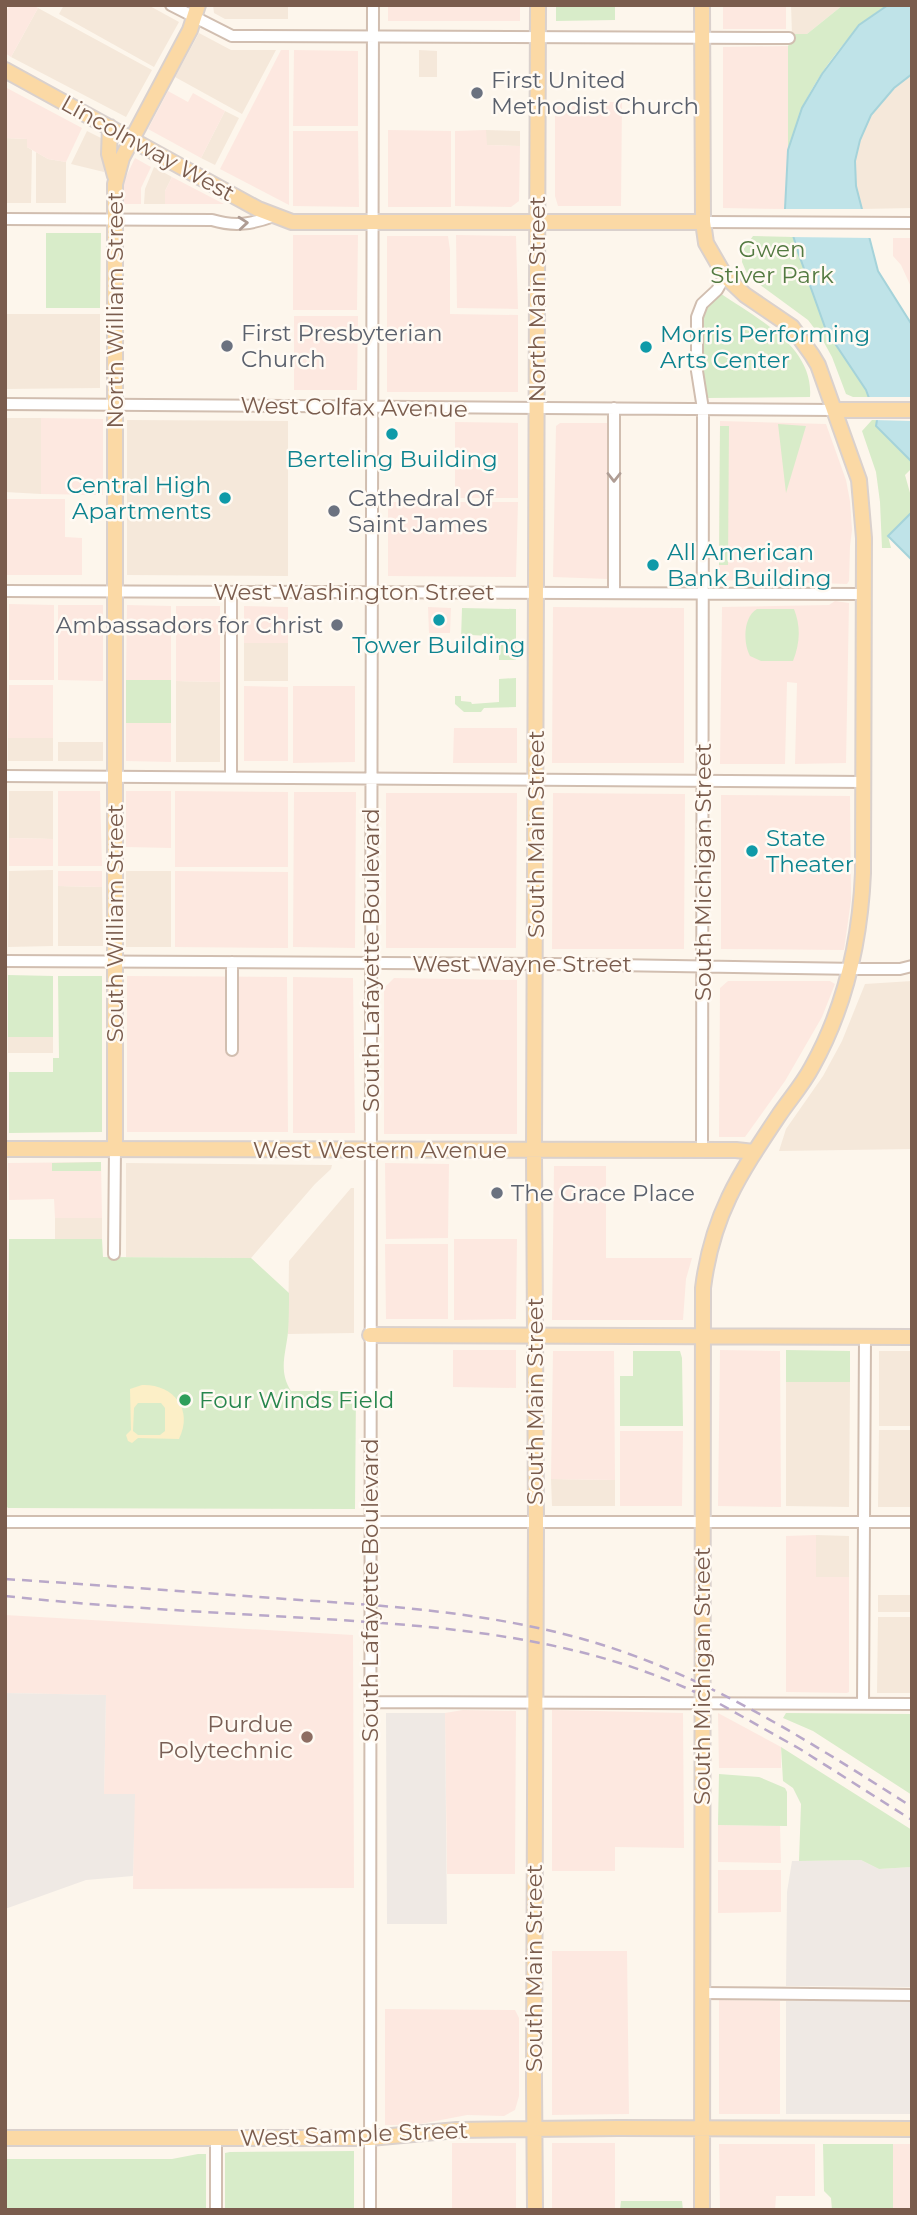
<svg xmlns="http://www.w3.org/2000/svg" width="917" height="2215" font-family="Montserrat,sans-serif">
  <rect width="100%" height="100%" fill="#fdf6ec"/>
  <path fill="#f5e8da" d="M64 5H148L179 22 154 67 59 14Z
    M213 5H288V19H225L214 13Z
    M791 5H843L807 34H792Z
    M38 8 152 70 126 117 11 57Z
    M199 33 231 50H276L242 114 175 77Z
    M419 50 437 51V77H419Z
    M912 74V208L861 209 856 186 855 161 860 140 871 115 894 88Z
    M225 111 239 118 215 165 201 158Z
    M486 130 520 131V146L486 145Z
    M87 131 103 139 104 172 71 164Z
    M5 138 27 139V147L32 150 31 203H5Z
    M36 152 48 159 66 162V203H36Z
    M154 167 172 177 165 191V204H144L145 189Z
    M5 314H100V388L5 389Z
    M5 418H41V494L5 492Z
    M127 420 288 421V576L127 575Z
    M244 643H288V681H244Z
    M176 681 220 682V762H176Z
    M8 738H53V761H8Z
    M58 742H103V761H58Z
    M9 791H53V839L9 838Z
    M53 870V946L8 947 9 871Z
    M126 871H171V947H126Z
    M58 886 102 887 103 946H58Z
    M912 981V1149L779 1151 786 1129 823 1076 842 1041 865 984Z
    M8 1037H53V1053H8Z
    M126 1163 331 1165H332L331 1169 315 1184 251 1258 126 1257Z
    M351 1188H354V1333L288 1334 289 1261Z
    M55 1218H102V1239H55Z
    M879 1351H912V1426H879Z
    M786 1382H850L849 1507 786 1506Z
    M879 1430H912V1507H878Z
    M551 1479 615 1480V1506H552Z
    M816 1535 849 1536V1577H815Z
    M878 1595H912V1612H878Z
    M878 1617H912V1693H877Z"/>
  <path fill="#fde8e0" d="M10 5H33L38 8 11 57 5 53V13Z
    M388 5H520V21H388Z
    M723 5H786V29H723Z
    M788 46V150L785 209 723 208V47Z
    M281 50H289V205L220 169Z
    M294 50 358 51V126H293Z
    M5 87 82 128 66 162 48 159 27 147V139L5 138Z
    M168 91 188 102 193 93 225 111 201 158 148 129Z
    M555 102H622L621 206H558L555 196Z
    M388 130 451 131V207H388Z
    M486 130 487 145 520 146 519 201 511 207 455 206V131Z
    M293 131H358L359 207 293 206Z
    M135 158 151 167 141 188V204H123V183Z
    M172 177 224 204H165V191Z
    M293 235H358L357 310H293Z
    M456 235 516 236 518 309 457 308Z
    M387 236H448L450 250V314L518 315V392H387Z
    M893 238H912V289L901 265 893 256Z
    M294 316H358L357 390H294Z
    M41 418 103 419V495L41 494Z
    M720 421 826 424 846 480 850 501 852 530 850 546 849 581 847 584 719 580Z
    M455 422 518 423V498H455Z
    M560 423H607L608 579 553 577 556 426Z
    M5 499H65V537L82 538V575H5Z
    M388 502H518L516 577 388 576Z
    M835 601 849 603 846 763 795 764 797 683 787 682 785 764H720L722 607 829 605Z
    M9 604 54 605V680H9Z
    M58 605H103V681L58 680Z
    M127 605 171 606V680H126Z
    M176 606H220V682L176 681Z
    M244 606 288 607V643H244Z
    M428 607 451 608 450 633H429Z
    M553 607 684 608V763H552Z
    M9 685H53V738H8Z
    M244 686 288 687V761H244Z
    M293 686H355V762L293 763Z
    M126 723H171V762L126 761Z
    M454 728H517V763H453Z
    M58 791H100L102 866H58Z
    M126 791H171V848L126 847Z
    M175 791 288 792V867H175Z
    M294 792H356L355 948 293 947Z
    M386 793H517L516 948H386Z
    M553 793 685 794 684 949H552Z
    M721 795 850 796 851 900 844 950 721 949Z
    M9 838 53 839V866H9Z
    M58 871H102V887L58 886Z
    M175 871 288 872V948L175 947Z
    M127 976 287 977 288 1132H127Z
    M293 977 353 978 355 1133H293Z
    M394 978 517 980V1134H384V988Z
    M728 981H830L835 984 822 1017 785 1081 745 1137H719L720 988Z
    M101 1162 102 1218H55L54 1199 9 1200 8 1163Z
    M385 1163 449 1164 448 1238 386 1239Z
    M554 1166H606V1258H692L686 1279 683 1320H552Z
    M454 1239H517L516 1319 454 1320Z
    M385 1244H448V1319H386Z
    M453 1350H516V1388L453 1387Z
    M720 1350 780 1351 781 1507 718 1506Z
    M553 1351H614L615 1480 551 1479Z
    M620 1431H683L682 1506H620Z
    M816 1535V1577H849V1692L847 1693 786 1692V1536Z
    M5 1615 353 1635 354 1888 133 1889 134 1795 104 1794 106 1695 5 1693Z
    M463 1710 516 1711 515 1874H447L445 1713Z
    M552 1710 683 1713 684 1848 615 1847V1871H552Z
    M718 1713 781 1747V1768H719Z
    M718 1825 780 1826 781 1863 718 1862Z
    M718 1870H781V1912L718 1913Z
    M552 1951H627L629 2114 552 2115Z
    M719 2000 780 2001V2114H719Z
    M385 2009 515 2010 519 2018V2096L515 2110 504 2116 467 2115 415 2125H385Z
    M452 2143H516V2210H452Z
    M552 2143H615V2210H552Z
    M719 2144H815V2196H776L775 2210H720Z
    M893 2144H912V2210H893Z"/>
  <path fill="#efe9e4" d="M5 1693 106 1695 104 1794H135L133 1876 86 1880 5 1909Z
    M386 1713H445L447 1924H387Z
    M861 1860 879 1869 912 1867V1987L786 1986 787 1892 792 1861Z
    M786 2001H912V2114H786Z"/>
  <path fill="#d8ecc9" d="M556 5H615V20L556 21Z
    M843 5H888C856 21 816 76 802 109 796 122 793 137 788 150V46L791 42 792 34H807Z
    M46 233H101L100 308H46Z
    M753 236 794 237 826 330 854 370 870 397H853L846 394 832 357 821 337 808 320 748 276 742 262 743 250Z
    M720 293C756 318 814 346 810 397L707 398C701 383 697 323 703 308 706 302 714 297 720 293Z
    M872 420H877L876 426 912 462V468L905 475 912 500V512L888 536 891 548H882L880 502 876 472 862 431Z
    M778 424 806 426 786 493Z
    M720 426H729L728 565H719Z
    M462 608 516 609V660H499V639L489 638 488 636 471 635V639H461Z
    M757 609H794C801 627 800 643 793 661H761L750 656C743 643 743 617 757 609Z
    M516 678V707L484 708 481 712H464L455 704V696H461V701L471 702 472 704 499 702V679Z
    M126 680H171V723H126Z
    M8 975 53 976V1037H8Z
    M58 976H102V1132L9 1133V1072H53V1058H59Z
    M101 1162V1171H52V1163Z
    M9 1239H102L103 1257 251 1258 289 1293C289 1306 289 1319 288 1332 286 1353 278 1371 291 1391H356L355 1509 8 1508 6 1506Z
    M786 1350 850 1351V1382H786Z
    M633 1351H680L682 1358 683 1426H620V1376H633Z
    M786 1713 912 1714V1795L813 1731 783 1718Z
    M781 1747 912 1830V1867L879 1869 861 1860 799 1861 801 1804 793 1788 783 1781Z
    M719 1774 759 1777 785 1788 787 1792V1826L718 1825Z
    M823 2144H893V2210H832L831 2198 824 2191Z
    M354 2151V2210H225V2153L230 2152Z
    M198 2154H206V2210H5V2159H172Z
    M621 2201H682L683 2210H620Z"/>
  <path fill="#fcefc7" fill-rule="evenodd" d="M142 1385C173 1384 194 1409 179 1439L138 1438 132 1443 128 1441 126 1435 131 1430 130 1389ZM161 1403 165 1408V1431L160 1435H138L133 1431 134 1408 138 1403Z"/>
  <path fill="#bfe3e8" stroke="#a5d3da" stroke-width="2" d="M888 5H912V74L894 88 871 115 860 140 855 161 856 186 878 271 912 325V462L876 426 877 420 866 390 826 330 798 252 785 209 788 150 802 108 822 74 859 25Z
    M912 512V560L888 536Z"/>
  <path fill="#fdf6ec" d="M782 209H865L872 238 790 237Z
    M866 397H912V421L873 420Z"/>
  <g fill="none" stroke-linecap="round" stroke-linejoin="round">
    <g stroke="#d1beb0" stroke-width="14">
      <path id="minor" d="M171 5 232 36 789 38
        M5 219 212 220C235 227 252 224 274 216
        M703 222 912 223
        M5 404 834 410
        M614 408V593
        M5 591 863 594
        M5 776 863 782
        M231 777V592
        M5 961 553 964 860 969H900L912 966
        M232 1050V962
        M702 1150 703 409 697 371V317L702 304 717 290 725 276
        M114 1254 115 1148
        M5 1522H912
        M370 1702 912 1704
        M863 1704 865 1337
        M702 1993 912 1995
        M216 2210V2139
        M370 2210 371 1023 373 5"/>
    </g>
    <g stroke="#dad1cd" stroke-width="18">
      <path id="major" d="M5 70 258 209 292 222H703
        M110 127 109 154 115 176
        M834 410H912
        M115 1148V184L122 158 190 30 198 5
        M5 1149 736 1150 754 1152
        M370 1335 912 1337
        M5 2138H370L457 2130 618 2128 912 2129
        M535 2210 534 2082 536 1521 534 1151 538 5
        M702 2210 703 1288C712 1215 739 1175 779 1115 790 1099 803 1084 812 1067 846 1006 860 942 863 873L864 538 859 480 818 365 812 355 792 327 745 295 725 276 706 243 703 222 702 5"/>
    </g>
    <use href="#minor" stroke="#fff" stroke-width="10"/>
    <use href="#major" stroke="#fbd9a5" stroke-width="14"/>
    <path stroke="#b9a8c9" stroke-width="2.5" stroke-dasharray="10 7" stroke-linecap="butt" d="M5 1579C99 1585 192 1592 285 1599 394 1606 504 1613 609 1647 719 1683 815 1745 912 1807
      M5 1596C105 1607 206 1612 307 1618 439 1626 572 1635 695 1692
      M720 1704 800 1749 912 1820"/>
  </g>
  <defs><path id="oneway-chevron" d="M-2-3.5L2.5 0L-2 3.5" fill="none" stroke-width="1.6" stroke-linecap="round" stroke-linejoin="round" transform="scale(1.75)"/></defs>
  <g stroke="#af9d94">
    <use href="#oneway-chevron" transform="translate(243 223) rotate(-5)"/>
    <use href="#oneway-chevron" transform="translate(614 477) rotate(90)"/>
  </g>
  <g fill="#6b7280" stroke="#fffaf3" stroke-width="2.5">
    <circle cx="477" cy="93" r="7"/>
    <circle cx="227" cy="346" r="7"/>
    <circle cx="334" cy="511" r="7"/>
    <circle cx="337" cy="625" r="7"/>
    <circle cx="497" cy="1193" r="7"/>
  </g>
  <g fill="#0f9aa8" stroke="#fffaf3" stroke-width="2.5">
    <circle cx="646" cy="347" r="7"/>
    <circle cx="392" cy="434" r="7"/>
    <circle cx="225" cy="498" r="7"/>
    <circle cx="653" cy="565" r="7"/>
    <circle cx="439" cy="620" r="7"/>
    <circle cx="752" cy="851" r="7"/>
  </g>
  <circle fill="#2e9e5b" stroke="#fffaf3" stroke-width="2.5" cx="185" cy="1400" r="7"/>
  <circle fill="#8d6e63" stroke="#fffaf3" stroke-width="2.5" cx="307" cy="1737" r="7"/>
  <g text-anchor="middle" dominant-baseline="central" stroke-width="5" stroke-linejoin="round" paint-order="stroke">
    <g font-size="23" fill="#5b616d" stroke="#fffaf3" text-anchor="start">
      <text x="491" y="80">First United<tspan x="491" dy="26">Methodist Church</tspan></text>
      <text x="241" y="333">First Presbyterian<tspan x="241" dy="26">Church</tspan></text>
      <text x="348" y="498">Cathedral Of<tspan x="348" dy="26">Saint James</tspan></text>
      <text x="323" y="625" text-anchor="end">Ambassadors for Christ</text>
      <text x="511" y="1193">The Grace Place</text>
    </g>
    <g font-size="23" fill="#7a5c4d" stroke="#fffaf3">
      <text transform="translate(148 148) rotate(29)">Lincolnway West</text>
      <text transform="translate(537 299) rotate(-90)">North Main Street</text>
      <text transform="translate(115 310) rotate(-90)">North William Street</text>
      <text transform="translate(354 407) rotate(1)">West Colfax Avenue</text>
      <text x="354" y="592">West Washington Street</text>
      <text transform="translate(536 834) rotate(-90)">South Main Street</text>
      <text transform="translate(703 872) rotate(-90)">South Michigan Street</text>
      <text transform="translate(115 923) rotate(-90)">South William Street</text>
      <text transform="translate(371 960) rotate(-90)">South Lafayette Boulevard</text>
      <text x="522" y="964">West Wayne Street</text>
      <text x="380" y="1150">West Western Avenue</text>
      <text transform="translate(535 1401) rotate(-90)">South Main Street</text>
      <text transform="translate(370 1590) rotate(-90)">South Lafayette Boulevard</text>
      <text transform="translate(702 1676) rotate(-90)">South Michigan Street</text>
      <text transform="translate(534 1968) rotate(-90)">South Main Street</text>
      <text transform="translate(354 2134) rotate(-2)">West Sample Street</text>
    </g>
    <g font-size="23" fill="#537a41" stroke="#fffaf3">
      <text x="772" y="249">Gwen<tspan x="772" dy="26">Stiver Park</tspan></text>
    </g>
    <g font-size="23" fill="#0d838f" stroke="#fffaf3" text-anchor="start">
      <text x="660" y="334">Morris Performing<tspan x="660" dy="26">Arts Center</tspan></text>
      <text x="392" y="459" text-anchor="middle">Berteling Building</text>
      <text x="211" y="485" text-anchor="end">Central High<tspan x="211" dy="26">Apartments</tspan></text>
      <text x="667" y="552">All American<tspan x="667" dy="26">Bank Building</tspan></text>
      <text x="439" y="645" text-anchor="middle">Tower Building</text>
      <text x="766" y="838">State<tspan x="766" dy="26">Theater</tspan></text>
    </g>
    <g font-size="23" fill="#27864d" stroke="#fffaf3" text-anchor="start">
      <text x="199" y="1400">Four Winds Field</text>
    </g>
    <g font-size="23" fill="#785e54" stroke="#fffaf3" text-anchor="end">
      <text x="293" y="1724">Purdue<tspan x="293" dy="26">Polytechnic</tspan></text>
    </g>
  </g>
  <rect width="917" height="2215" fill="none" stroke="#7a5c4d" stroke-width="14"/>
</svg>
